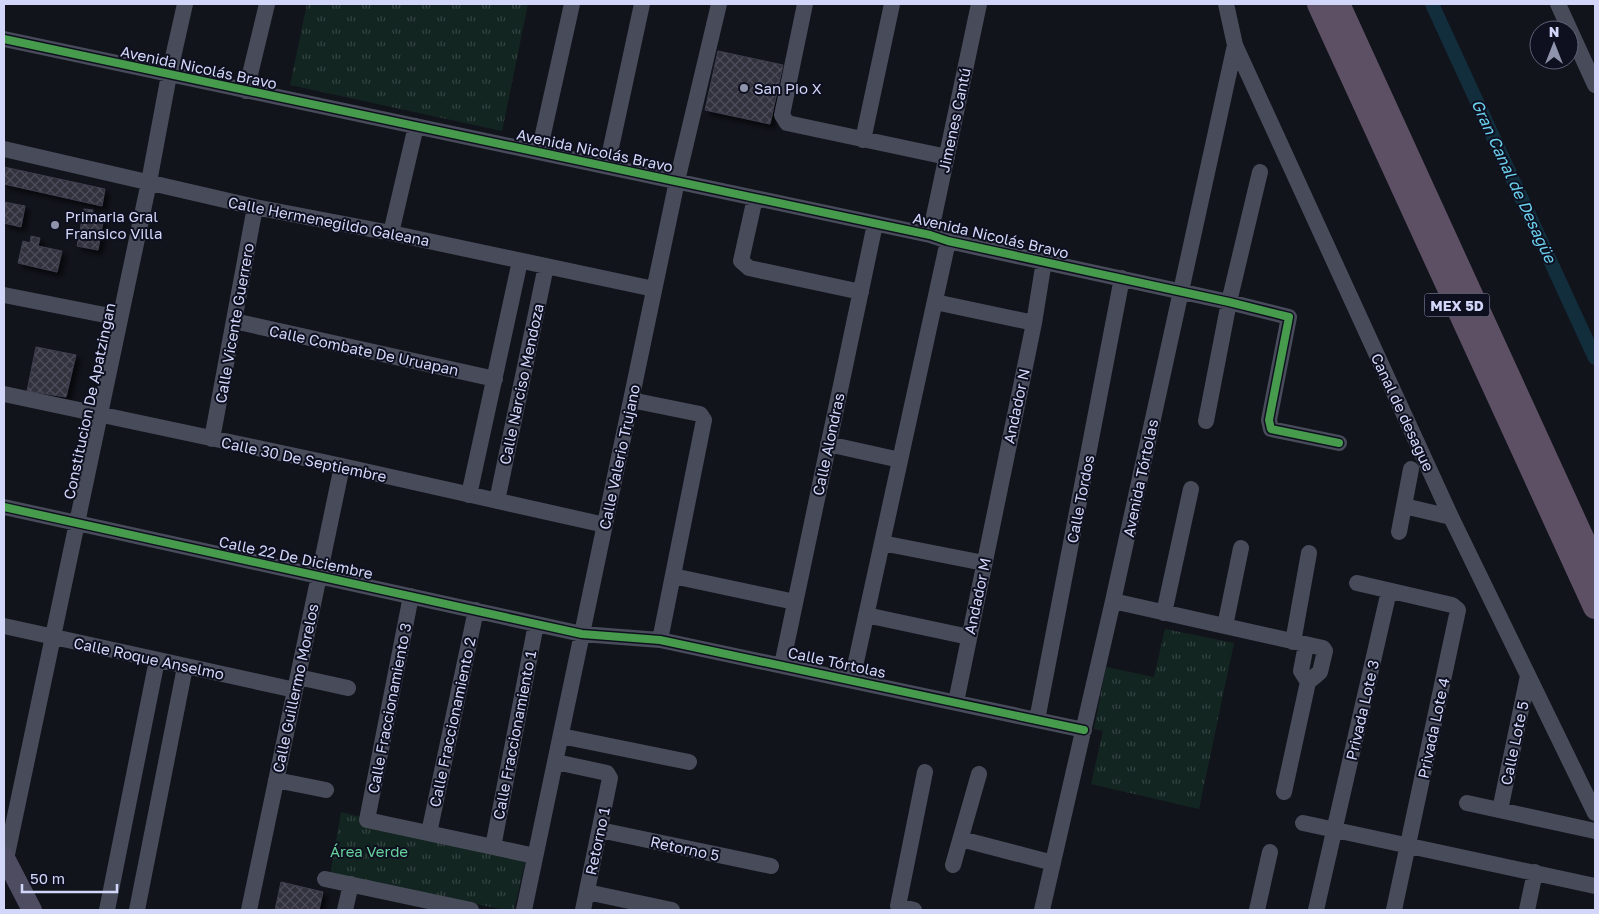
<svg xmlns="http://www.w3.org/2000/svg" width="1599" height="914" font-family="'Golos Text',sans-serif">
  <defs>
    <pattern id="grass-tufts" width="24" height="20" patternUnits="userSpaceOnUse" patternTransform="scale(1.25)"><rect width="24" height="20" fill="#132521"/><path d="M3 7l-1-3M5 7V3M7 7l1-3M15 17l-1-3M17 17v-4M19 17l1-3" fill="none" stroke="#344442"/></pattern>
    <pattern id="building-cross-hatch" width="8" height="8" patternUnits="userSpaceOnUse" patternTransform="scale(1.25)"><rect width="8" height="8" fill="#30313e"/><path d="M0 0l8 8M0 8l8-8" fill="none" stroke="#4d4e5b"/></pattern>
    <filter id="shadow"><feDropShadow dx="4.5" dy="4.5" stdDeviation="2.5" flood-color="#0009"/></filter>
  </defs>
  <rect width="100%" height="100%" fill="#12141c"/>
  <path fill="url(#grass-tufts)" d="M307 4H528L502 131 290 85Z
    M1165 629 1234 643 1199 809 1091 784 1103 731 1094 729 1106 667 1154 677Z
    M341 812 526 858 514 910H506L330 875Z"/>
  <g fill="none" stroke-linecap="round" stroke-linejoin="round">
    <path stroke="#122d3c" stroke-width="14" d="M1432 4 1595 358"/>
  </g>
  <path fill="url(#building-cross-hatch)" stroke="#3e3f4f" filter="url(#shadow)" d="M718 51 783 65 770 124 705 110Z
    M4 167 105 189 102 206 4 184Z
    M4 202 25 206 21 227 4 223Z
    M84 209 93 210 92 218 103 221 98 250 77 246Z
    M31 236 40 238 38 246 62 251 57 272 18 263 23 241 30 243Z
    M36 347 76 355 66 397 27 391Z
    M281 882 323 892 319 910H275Z"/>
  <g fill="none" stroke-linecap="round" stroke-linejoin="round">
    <path stroke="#484c5a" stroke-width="16" d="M805 4 782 115 787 123 947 157
      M1226 4 1235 45 1451 517 1595 813
      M1558 4 1595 85
      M4 39 930 235 948 241 1229 302 1289 317 1269 420 1271 429 1339 443
      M246 91 267 4
      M863 140 892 4
      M4 149 255 207 391 233 654 289
      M539 152 572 4
      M607 166 642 4
      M755 198 741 261 749 268 861 292
      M391 233 416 126
      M930 235 979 4
      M4 295 120 318
      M935 302 1034 323
      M234 321 495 379
      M4 394 342 466 605 525
      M631 400 700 414 704 420 660 640
      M1206 421 1229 302 1260 172
      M212 439 255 207
      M828 444 900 460
      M469 495 520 261
      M497 501 546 266
      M1404 506 1451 517
      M4 507 582 634 660 640 1084 730
      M1399 532 1411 469
      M882 543 984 563
      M673 576 795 602
      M1357 583 1452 605 1458 610 1394 910
      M411 596 367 820 535 856
      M1113 601 1323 648 1325 651 1320 672 1308 682 1284 792
      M1164 613 1191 489
      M866 615 969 637
      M4 626 295 690
      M1225 626 1241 548
      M1293 642 1309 553
      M1306 645 1301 671 1308 682
      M782 665 875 224
      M298 677 348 688
      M852 680 948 241
      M956 702 1034 323 1044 261
      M1037 720 1122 278
      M561 736 689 762
      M556 762 607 773 610 778 583 910
      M276 780 326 790
      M1467 803 1595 831
      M1500 810 1528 676
      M1303 823 1595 886
      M600 830 771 866
      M429 833 476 610
      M961 839 1053 863
      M493 847 536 624
      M6 859 149 182 169 75 185 4
      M953 865 979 774
      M325 879 471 910
      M587 892 672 910
      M107 910 157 660
      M137 910 185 667
      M249 910 342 466
      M345 910 351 884
      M524 910 677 181 719 4
      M914 910 898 906 925 772
      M1042 910 1113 601 1235 45
      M1257 910 1270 852
      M1316 910 1389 591
      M1527 910 1535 872"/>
    <path stroke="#4e4c61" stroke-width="20" d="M4 856 32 910"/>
    <path stroke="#5d5064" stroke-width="24" d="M1319 4 1595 607
      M1338 4 1595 566"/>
    <g stroke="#0f101f" stroke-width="11">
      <path id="cycleway" d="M4 39 930 235 948 241 1229 302 1289 317 1269 420 1271 429 1339 443
        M4 507 582 634 660 640 1084 730"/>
    </g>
    <use href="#cycleway" stroke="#469c4c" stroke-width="8"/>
  </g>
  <g fill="#8f93ac" stroke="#0f101f" stroke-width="2">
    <circle cx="744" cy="88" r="5"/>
    <circle cx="55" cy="225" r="5"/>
  </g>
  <g text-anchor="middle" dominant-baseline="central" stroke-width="4" stroke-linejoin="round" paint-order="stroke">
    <rect fill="#0f101f" stroke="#989bb8" stroke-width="1" x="1424.5" y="293.5" width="65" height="23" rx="4"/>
    <g font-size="14" font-weight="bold" fill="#d2d7fa">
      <text x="1457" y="305">MEX 5D</text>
    </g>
    <g font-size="15" fill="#d2d7fa" stroke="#0f101f">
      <text transform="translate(199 67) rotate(12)">Avenida Nicolás Bravo</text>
      <text transform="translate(954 120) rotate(-78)">Jimenes Cantú</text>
      <text transform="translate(595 150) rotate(12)">Avenida Nicolás Bravo</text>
      <text transform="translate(329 221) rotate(11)">Calle Hermenegildo Galeana</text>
      <text transform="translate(991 235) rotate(13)">Avenida Nicolás Bravo</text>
      <text transform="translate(234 323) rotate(-80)">Calle Vicente Guerrero</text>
      <text transform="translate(364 350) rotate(12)">Calle Combate De Uruapan</text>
      <text transform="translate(521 384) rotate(-78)">Calle Narciso Mendoza</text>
      <text transform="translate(89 401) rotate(-78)">Constitucion De Apatzingan</text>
      <text transform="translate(1016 406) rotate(-78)">Andador N</text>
      <text transform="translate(1403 412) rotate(65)">Canal de desague</text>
      <text transform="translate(828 444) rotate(-78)">Calle Alondras</text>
      <text transform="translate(619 457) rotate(-78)">Calle Valerio Trujano</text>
      <text transform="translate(304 459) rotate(12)">Calle 30 De Septiembre</text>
      <text transform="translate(1140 478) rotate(-78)">Avenida Tórtolas</text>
      <text transform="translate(1080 499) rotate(-79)">Calle Tordos</text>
      <text transform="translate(296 557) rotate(12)">Calle 22 De Diciembre</text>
      <text transform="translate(977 596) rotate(-78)">Andador M</text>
      <text transform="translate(149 658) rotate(12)">Calle Roque Anselmo</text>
      <text transform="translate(837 662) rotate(12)">Calle Tórtolas</text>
      <text transform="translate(295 688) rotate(-78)">Calle Guillermo Morelos</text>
      <text transform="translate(389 708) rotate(-79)">Calle Fraccionamiento 3</text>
      <text transform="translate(1362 710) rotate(-77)">Privada Lote 3</text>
      <text transform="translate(452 722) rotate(-78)">Calle Fraccionamiento 2</text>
      <text transform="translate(1433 728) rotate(-78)">Privada Lote 4</text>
      <text transform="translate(514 735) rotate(-79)">Calle Fraccionamiento 1</text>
      <text transform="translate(1514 743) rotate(-78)">Calle Lote 5</text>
      <text transform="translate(597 841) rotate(-78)">Retorno 1</text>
      <text transform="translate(685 848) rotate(12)">Retorno 5</text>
    </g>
    <g font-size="15" fill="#d2d7fa" stroke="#0f101f" text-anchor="start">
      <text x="754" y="88">San Pio X</text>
      <text x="65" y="216">Primaria Gral<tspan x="65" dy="17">Fransico Villa</tspan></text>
    </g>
    <g font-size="15" fill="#66d19d" stroke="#0f101f">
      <text x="369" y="851">Área Verde</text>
    </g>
    <g font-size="16" font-style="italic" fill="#6bd1ee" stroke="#0f101f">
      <text transform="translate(1514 181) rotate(65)">Gran Canal de Desagüe</text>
    </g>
  </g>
  <rect width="1599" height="914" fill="none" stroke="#d2d7fa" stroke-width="10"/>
  <g transform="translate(1554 45)"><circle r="24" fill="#0f101f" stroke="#5d6077"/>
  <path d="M0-4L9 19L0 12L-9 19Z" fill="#8f93ac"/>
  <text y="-8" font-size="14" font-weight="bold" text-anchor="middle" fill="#d2d7fa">N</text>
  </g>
  <path d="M22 884v8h95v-8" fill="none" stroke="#d2d7fa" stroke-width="2.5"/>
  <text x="30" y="884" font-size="15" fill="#d2d7fa" stroke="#0f101f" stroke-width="4" paint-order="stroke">50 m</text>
</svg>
